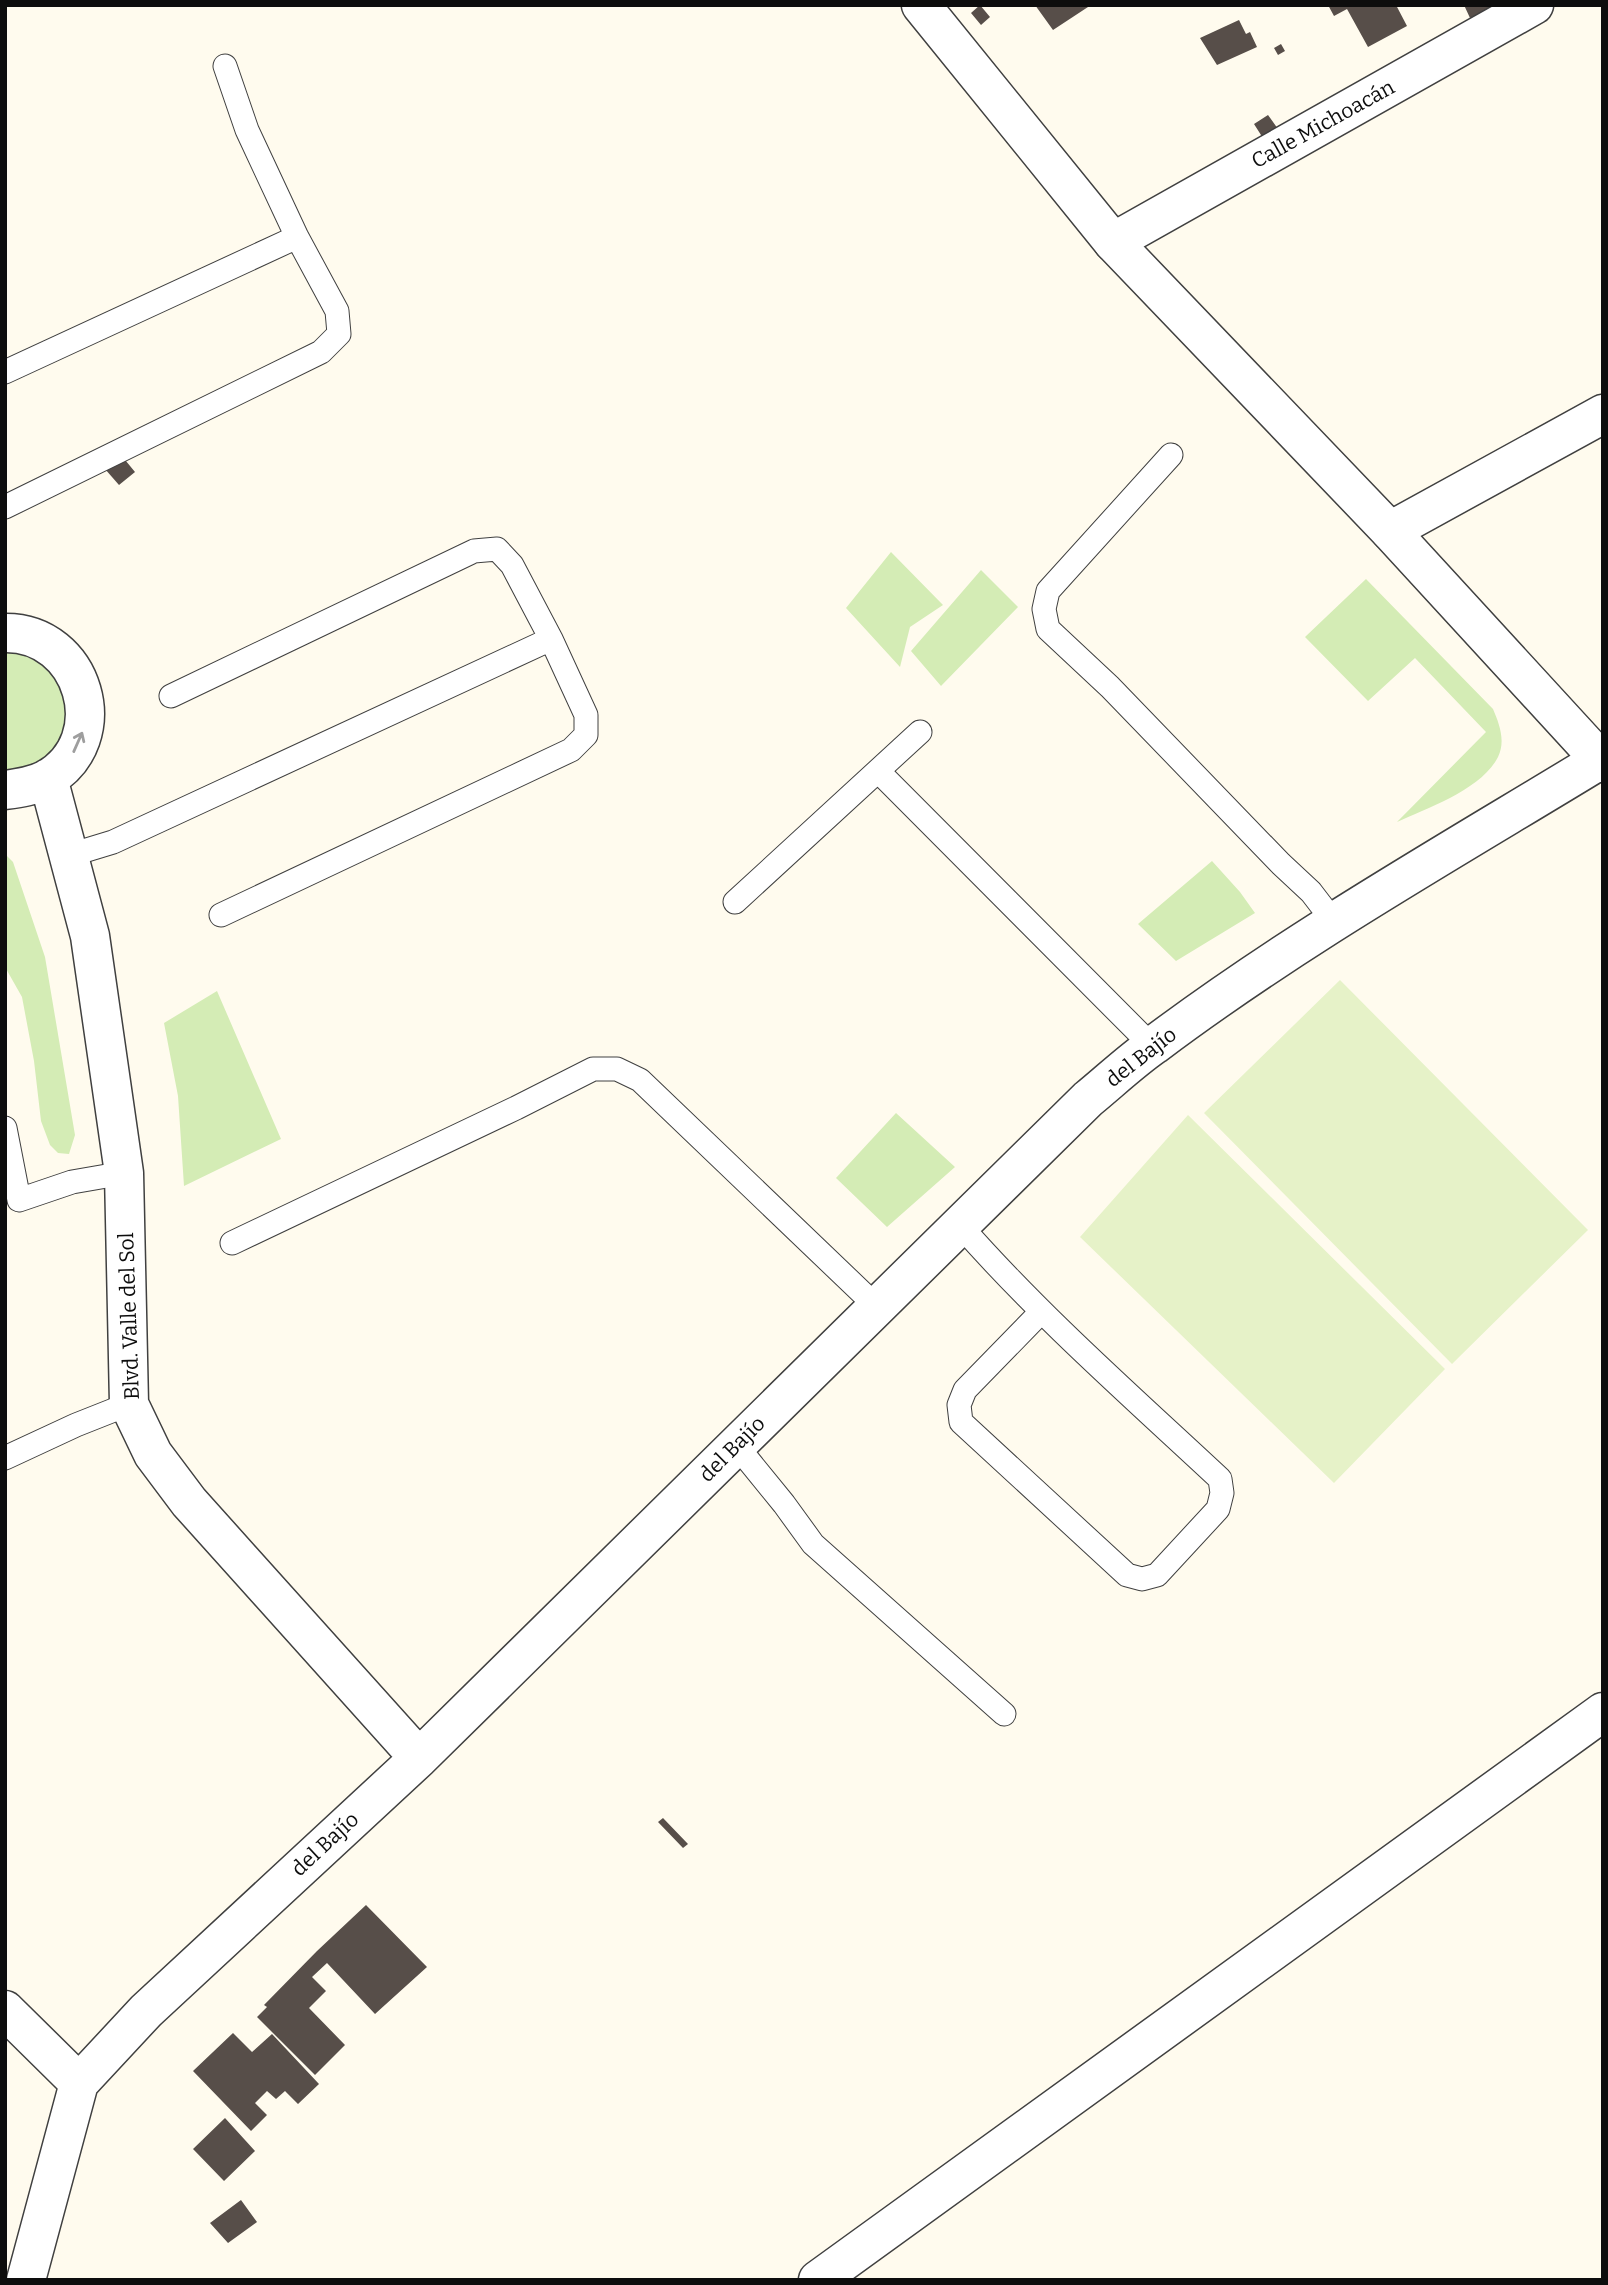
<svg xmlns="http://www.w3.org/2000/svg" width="1608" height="2285" font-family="Bitter,serif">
  <rect width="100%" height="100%" fill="#fffbee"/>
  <path fill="#d4ecb5" d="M891 552 943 605 910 627 900 667 846 608Z
    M981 570 1018 607 941 686 911 651Z
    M1366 579 1493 709C1499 723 1506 741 1498 757 1482 789 1428 808 1397 822L1486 732 1415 658 1368 701 1305 637Z
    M5 649 49 664 69 698 64 737 52 753 36 764 17 770H5Z
    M5 854 13 862 45 957 75 1135 69 1154 58 1153 50 1145 41 1121 34 1061 22 997 5 967Z
    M1212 861 1240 892 1255 913 1176 961 1138 924Z
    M217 991 281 1139 184 1186 178 1096 164 1023Z
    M896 1113 955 1167 887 1227 836 1178Z"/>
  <path fill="#e6f2c8" d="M1340 980 1588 1230 1452 1364 1204 1113Z
    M1188 1115 1445 1369 1334 1483 1080 1237Z"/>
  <path fill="#574e49" d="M980 5 990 17 981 25 971 13Z
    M1035 5H1087L1088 7 1053 30Z
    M1328 5H1396L1407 26 1368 47 1347 9 1334 16Z
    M1464 5H1498L1470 18Z
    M1239 20 1246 34 1250 32 1257 47 1217 65 1200 38Z
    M1281 44 1285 51 1278 55 1274 48Z
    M1268 115 1283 136 1268 146 1254 124Z
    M121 455 135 472 119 485 105 469Z
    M663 1818 688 1844 683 1848 658 1822Z
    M366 1905 427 1967 375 2014 327 1963 312 1977 326 1991 309 2008 345 2045 315 2075 257 2017 267 2007 264 2005 317 1951Z
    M233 2033 252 2052 272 2034 319 2084 298 2104 285 2091 276 2099 267 2091 255 2103 267 2115 251 2131 193 2071Z
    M225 2118 255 2151 224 2181 193 2149Z
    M241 2200 257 2222 228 2243 210 2223Z"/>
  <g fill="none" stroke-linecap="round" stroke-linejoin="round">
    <g stroke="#404040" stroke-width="25">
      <path id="service" d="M5 372 297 237
        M1171 455 1048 591 1044 609 1048 629 1110 687 1281 864 1311 892 1334 922
        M5 507 321 352 339 334 337 311 297 237 247 130 225 66
        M171 696 474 551 497 549 512 565 551 639 586 715V735L571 750 221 915
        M878 771 1152 1046
        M67 856 113 842 551 639
        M735 902 920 732
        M5 1128 19 1200 72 1182 124 1173
        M960 1225C1040 1316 1131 1396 1220 1479L1222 1493 1218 1509 1157 1575 1142 1579 1127 1575 961 1422 959 1405 965 1390 1041 1312
        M232 1243 516 1108 593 1069H617L640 1080 877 1307
        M736 1445 784 1504 813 1544 1004 1714
        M5 1458 76 1425 129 1404"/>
    </g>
    <g stroke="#404040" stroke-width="41">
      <path id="minor" d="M1113 242 1534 5
        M1390 531 1603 414
        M818 2280 1603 1712"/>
    </g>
    <g stroke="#404040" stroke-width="41">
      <path id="tertiary" d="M921 5 1113 242 1390 531 1603 763
        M5 633C84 632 116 739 47 779 34 786 20 788 5 790
        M48 778 90 936 124 1173 129 1404 153 1454 189 1502 419 1758
        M5 2010 79 2083
        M26 2280 79 2083 146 2011 419 1758 1088 1099C1110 1081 1131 1061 1154 1045 1295 939 1449 852 1600 760"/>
    </g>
    <use href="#service" stroke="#fff" stroke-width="23"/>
    <use href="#minor" stroke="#fff" stroke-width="38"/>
    <use href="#tertiary" stroke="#fff" stroke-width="38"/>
  </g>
  <defs><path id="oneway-shaft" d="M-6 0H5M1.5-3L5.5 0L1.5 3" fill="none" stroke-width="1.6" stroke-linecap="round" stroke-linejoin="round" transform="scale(1.75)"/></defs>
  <use stroke="#9e9e9e" href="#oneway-shaft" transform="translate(78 742) rotate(-66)"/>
  <g text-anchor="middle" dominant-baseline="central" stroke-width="7" stroke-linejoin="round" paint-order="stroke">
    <g font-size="21" fill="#0d0d0d" stroke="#fff">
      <text transform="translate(1323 124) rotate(-29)">Calle Michoacán</text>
      <text transform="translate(1141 1057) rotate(-38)">del Bajío</text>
      <text transform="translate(129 1316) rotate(-92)">Blvd. Valle del Sol</text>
      <text transform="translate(732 1449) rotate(-45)">del Bajío</text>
      <text transform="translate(325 1844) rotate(-43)">del Bajío</text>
    </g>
  </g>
  <rect width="1608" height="2285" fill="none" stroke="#0d0d0d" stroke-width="14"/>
</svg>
